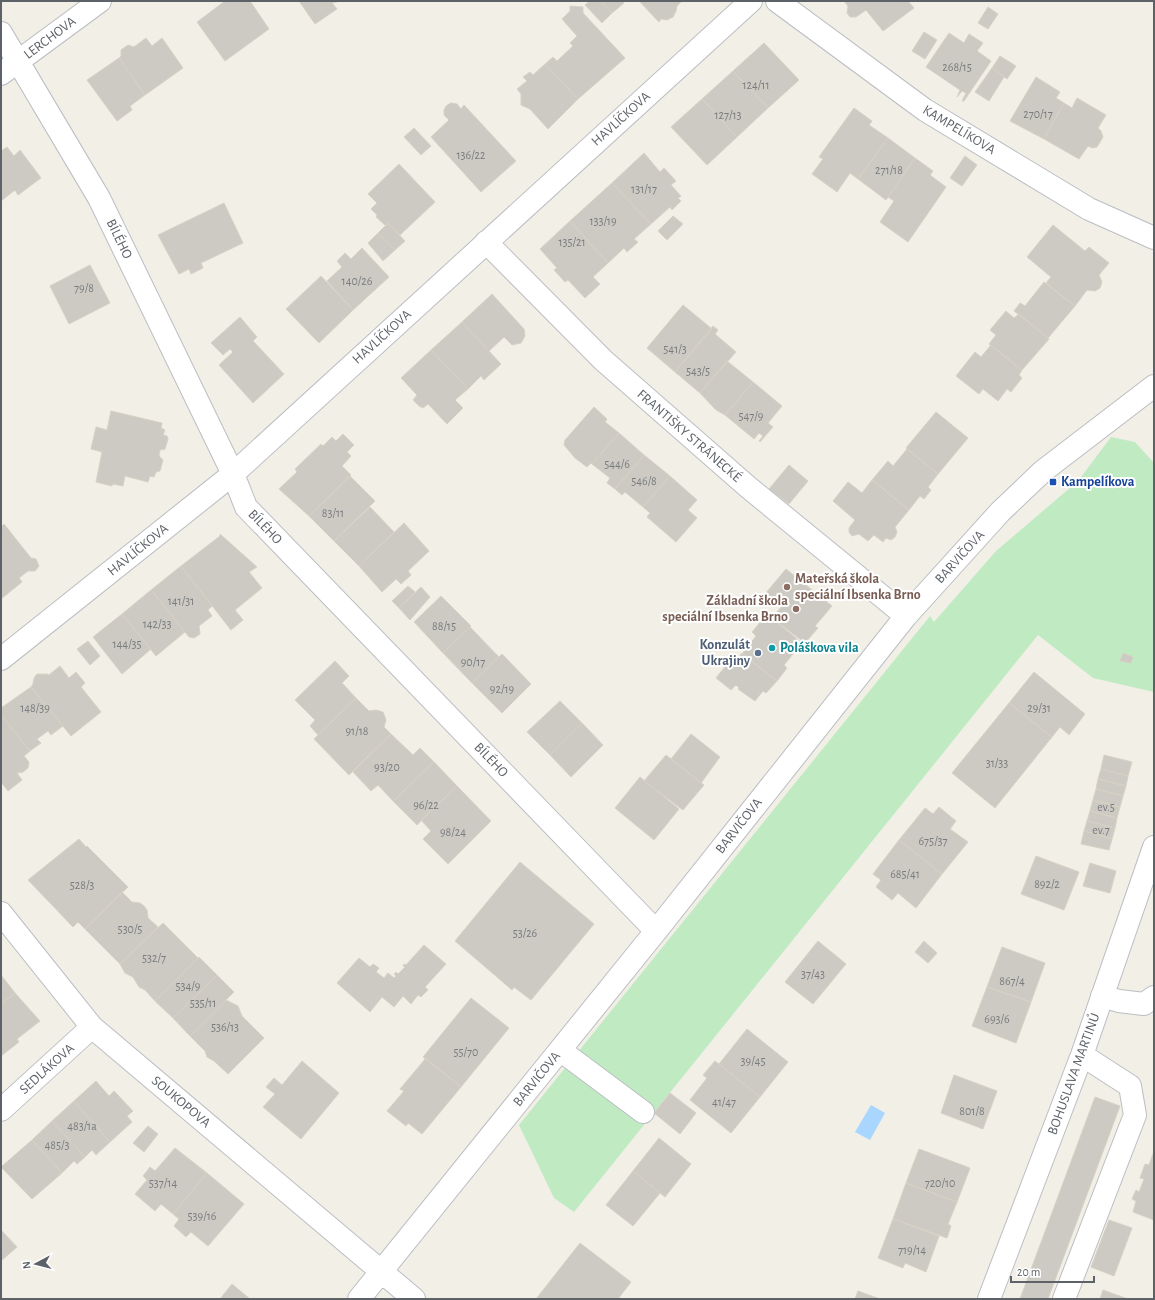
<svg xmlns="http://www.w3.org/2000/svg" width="1155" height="1300" font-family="'Alegreya Sans',sans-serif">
  <rect width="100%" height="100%" fill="#f1efe6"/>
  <path fill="#c0ebc2" d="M1111 437 1135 442 1154 463V692L1093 678 1038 635 574 1212 554 1198 519 1125 930 616 934 622 996 551 1078 481Z"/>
  <path fill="#a8d6ff" d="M871 1105 885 1113 870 1140 855 1132Z"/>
  <path fill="#cdcac3" stroke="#d7d2c4" d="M225 1H250L269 29 225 61 197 22Z
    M299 1H341L332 3 337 9 315 24Z
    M590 1H600L612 13 602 23 585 5Z
    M600 1H622L624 3 612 13Z
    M639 1H682L677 6 676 11 673 17 667 20 661 19 659 22Z
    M844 1H908L914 8 883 31 866 10 856 17H850L847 13 848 6Z
    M570 6 583 7V13L625 58 578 99 545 64 553 57 557 61 573 46 570 43 577 36 562 19 570 11Z
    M988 7 998 14 988 29 978 23Z
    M924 32 937 40 925 59 912 51Z
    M949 33 964 43 969 34 983 43 977 51 991 61 964 101H962L966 93 962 91 957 97 960 90 926 67Z
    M146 38 152 46 162 38 183 68 145 95 119 58 121 56V50L128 45 134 47Z
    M764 43 799 80 768 108 733 71Z
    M1000 56 1016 66 1007 79 992 68Z
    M119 58 145 95 130 106 132 110 117 121 87 80Z
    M545 64 578 99 548 129 530 109 521 105V94L517 89 527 81 523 77 530 72 533 75Z
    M992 68 1004 77 989 101 975 92Z
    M733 71 768 108 737 137 702 99Z
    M1036 77 1060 92 1056 98 1064 103 1044 139 1010 121Z
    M1077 98 1106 115 1098 128 1101 131 1103 137 1097 147 1092 148 1088 146 1079 159 1044 139 1064 103 1072 108Z
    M702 99 737 137 707 165 671 127Z
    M451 103 457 104 461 109 464 105 516 161 481 192 431 137 449 120 444 115V110L446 106Z
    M854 108 872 121 869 125 888 138 858 179 850 173 837 192 812 174 823 159 819 157Z
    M414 128 431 146 421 155 404 137Z
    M888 138 915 158 886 200 858 179Z
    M7 147 14 156 20 150 41 178 18 195 15 190 1 201V151Z
    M644 153 660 172 664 168 676 181 671 185 681 196 678 198 681 201 672 210 670 207 651 224 612 183Z
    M965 156 977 165 962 186 950 178Z
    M915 158 933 171 930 175 946 187 908 242 880 222 894 201 888 197Z
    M399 164 435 202 400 235 388 223 386 226 376 217 377 215 371 209 377 203 368 194Z
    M612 183 651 224 634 239 638 242 627 252 624 248 608 263 570 221Z
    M224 203 243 243 201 263 203 268 191 274 189 269 179 274 158 235Z
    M673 216 683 224 667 240 658 231Z
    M570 221 608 263 593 277 600 284 585 298 568 280 565 282 554 270 557 268 540 249Z
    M388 223 405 241 395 250 378 233Z
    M1053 225 1085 251 1089 247 1109 263 1099 275 1102 282 1100 288 1095 291 1087 290 1075 306 1046 283 1051 277 1027 257Z
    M378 233 395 250 383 261 368 243Z
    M362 248 389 277 353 310 327 281 342 267 337 261 345 253 351 259Z
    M90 265 110 303 69 324 50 286Z
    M321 276 353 310 319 343 286 309Z
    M1044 282 1075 306 1048 338 1014 311 1020 303 1025 306Z
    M492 294 524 329 525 336 521 343 512 345 504 337 489 351 462 322Z
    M683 305 712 329 675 372 647 348Z
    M1006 311 1014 318 1019 314 1049 339 1022 370 989 344 996 335 990 330Z
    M240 317 257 337 253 341 284 374 253 403 219 365 233 352 230 349 223 355 211 343Z
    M462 322 501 364 484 380 481 376 468 389 431 350Z
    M713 326 718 330 715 334 736 352 700 393 675 372Z
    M991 345 1022 370 1019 375 1022 378 1011 392 1007 389 998 401 983 389 979 394 956 376 975 352 981 357Z
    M431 350 468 389 455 400 463 408 447 424 428 404 423 408 419 406 413 400 417 395 401 378Z
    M727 361 753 382 725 415 716 410 700 393Z
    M753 382 782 406 768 423 773 427 760 442 759 441 763 436 759 433 754 439 725 415Z
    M594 407 607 419 605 422 619 433 592 464 591 463 587 467 575 458 564 445 565 440Z
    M111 411 162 423 161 428 165 430 163 435 167 436 168 439 165 449 160 450 159 456 163 460 160 471 156 472 154 477 150 476 148 482 125 476 123 486 113 484 112 486 96 482 102 452 91 449 96 427 107 430Z
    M936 412 968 438 938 474 906 448Z
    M619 433 644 455 615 489 607 483 610 478 592 464Z
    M343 434 354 445 347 452 351 456 342 466 351 475 309 516 279 489 297 472 295 469 321 444 323 446 332 437 336 441Z
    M907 449 938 474 928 487 931 490 924 499 920 496 909 510 872 480 888 461 893 466Z
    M644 455 670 476 643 507 625 492 622 495 615 489Z
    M789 465 808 481 789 504 769 489Z
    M350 476 375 501 334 541 309 516Z
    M670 476 697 500 688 510 697 518 676 542 647 517 650 513 643 507Z
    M872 480 909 510 895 527 897 532 895 537 891 540 886 538 883 542 874 535 868 541 859 534 852 536 849 532V528L855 520 833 501 848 482 862 493Z
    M370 507 394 532 359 566 334 541Z
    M404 523 429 551 408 571 411 575 401 584 396 579 382 592 359 566Z
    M4 524 31 558 36 559 39 566 35 571H28L19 578 22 582 1 599V527Z
    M220 534 257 567 249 572 262 588 235 610 243 620 231 630 181 566 220 536Z
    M181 566 212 606 208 610 212 616 199 626 200 634 194 638 189 637 151 590Z
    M786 569 832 606 815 626 818 628 805 643 772 618 782 606 765 594Z
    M408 586 415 592 399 608 392 601Z
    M421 587 430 597 410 620 399 608Z
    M151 590 185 632 156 656 122 614Z
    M441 596 471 626 443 653 414 622Z
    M122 614 151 649 122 674 93 637Z
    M767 614 802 643 784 665 787 668 777 681 742 654 756 636 752 632Z
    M470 627 499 657 472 683 443 653Z
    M88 641 100 656 90 665 77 649Z
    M742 653 777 681 766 693 763 691 755 701 738 689 739 688 736 685 731 690 716 678 732 658 736 661Z
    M1123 653 1133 657 1131 663 1120 661Z
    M502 654 531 684 502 713 472 683Z
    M335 661 349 676 342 683 356 698 318 735 310 726 315 720 295 700Z
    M60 666 69 678 76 672 85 683 81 687 101 712 71 736 31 687 33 684 34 678 37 674H47L49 675Z
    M1034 672 1085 714 1069 735 1060 727 1052 737 1009 703Z
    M31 687 63 726 51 735 48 731 37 739 41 743 30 751 1 715V708Z
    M356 698 369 711 376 710 383 712 386 720 384 727 391 734 349 775 314 739Z
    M560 701 582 723 550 755 527 732Z
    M1009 703 1052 737 995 808 952 773Z
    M1 715 30 751 24 756 29 762 28 768 23 772 17 773 22 780 8 791 1 782Z
    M582 723 603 745 571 777 550 755Z
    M391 734 413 755 420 748 434 762 393 801 378 785 371 791 353 772Z
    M691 734 720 757 701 783 671 759Z
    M666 755 704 785 683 810 644 781Z
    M1104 755 1132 762 1128 776 1101 769Z
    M434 762 457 786 417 825 393 801Z
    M1101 769 1128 776 1126 786 1098 779Z
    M640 777 679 809 654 840 615 808Z
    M1098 779 1126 786 1123 796 1096 789Z
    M457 786 491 821 448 864 423 839 431 831 421 820Z
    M1096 789 1123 796 1120 807 1093 800Z
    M1093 800 1120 807 1117 818 1090 811Z
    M939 807 956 821 950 829 968 842 942 874 899 840 925 808 933 814Z
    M1090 811 1117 818 1115 828 1087 821Z
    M1087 821 1115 828 1112 839 1084 831Z
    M1084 831 1112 839 1109 850 1081 844Z
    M79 839 86 847 87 846 128 887 85 929 78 922 73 927 28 880Z
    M899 840 942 874 916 908 898 893 892 900 876 887 881 880 873 874Z
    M1036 856 1079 872 1064 910 1021 894Z
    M520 862 594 924 531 1000 514 987 512 990 455 941Z
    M1090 863 1116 871 1110 893 1083 886Z
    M122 892 132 902 140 903 144 906 147 910 148 918 158 927 120 964 85 929Z
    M163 923 198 958 155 1001 145 990 139 987 133 977 125 973 120 964Z
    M818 941 846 964 813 1004 785 982Z
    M924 941 937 953 928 963 915 952Z
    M424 945 446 964 425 987 428 990 421 997 418 995 411 1004 403 996 394 1007 382 997 370 1012 337 983 359 958 370 967 373 964 379 968 376 972 384 978 388 973 394 978 396 976 394 974 396 972 398 974 405 967 403 966 404 964 406 965Z
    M1002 947 1045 963 1031 1002 987 987Z
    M199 957 217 975 173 1018 155 1001Z
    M1 975 15 993 1 1004Z
    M217 975 234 992 190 1036 173 1018Z
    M987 987 1031 1002 1016 1043 972 1026Z
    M15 993 40 1021 17 1039 19 1042 1 1056V1004Z
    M471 998 509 1028 461 1087 423 1057Z
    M226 1000 238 1006 242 1016 264 1038 228 1074 214 1061 207 1057 205 1051 190 1036Z
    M747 1029 788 1062 760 1097 719 1064Z
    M426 1058 461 1087 422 1134 408 1123 406 1126 387 1111 404 1091 400 1089Z
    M302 1061 339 1093 301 1139 263 1107 275 1094 266 1087 274 1078 282 1085Z
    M715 1061 760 1097 731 1133 690 1100 707 1078 703 1075Z
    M954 1075 997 1091 983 1129 941 1113Z
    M96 1081 109 1096 114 1091 133 1111 127 1116 132 1122 110 1142 74 1101Z
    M670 1093 696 1113 680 1134 654 1113Z
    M1095 1097 1120 1106 1048 1299H1020Z
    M74 1101 110 1142 96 1155 92 1150 85 1157 52 1121Z
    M52 1121 85 1157 77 1164 74 1161 62 1173 32 1140Z
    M148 1126 158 1134 144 1152 133 1143Z
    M659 1138 691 1164 665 1197 633 1171Z
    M32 1140 62 1173 32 1199 1 1167Z
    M175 1148 207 1173 173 1214 161 1204 155 1211 135 1194 147 1180 143 1176 150 1167 155 1171Z
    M919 1149 970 1168 957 1202 906 1183Z
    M1154 1151V1220L1133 1212 1136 1201 1132 1199 1136 1190 1139 1192 1144 1179 1140 1178 1145 1164 1149 1165Z
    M633 1171 660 1193 633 1226 606 1205Z
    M207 1173 244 1204 208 1246 191 1232 186 1237 174 1226 179 1219 173 1214Z
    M906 1183 957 1202 948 1224 951 1226 947 1238 893 1219Z
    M893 1219 939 1236 926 1272 905 1263 903 1268 878 1258Z
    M1109 1220 1132 1228 1114 1276 1091 1267Z
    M1 1230 17 1247 1 1261Z
    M580 1243 631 1282 618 1299H536Z
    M232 1284 250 1299H220Z
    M1103 1290 1128 1299H1100Z
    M858 1291 880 1299H855Z"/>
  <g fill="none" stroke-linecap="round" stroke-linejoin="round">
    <g stroke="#bbbec3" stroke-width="24">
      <path id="minor" d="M777 1 925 110 1089 209 1154 238
        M1 33 99 198 233 474 246 507 656 931
        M1 74 100 1
        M486 242 603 360 748 487 906 616
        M1 659 233 474 751 1
        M1 913 92 1027 414 1299
        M1102 996 1119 1001 1144 1004 1154 997
        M560 1050 643 1112
        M1 1110 92 1027
        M359 1299 656 931 906 616 1000 512 1043 471 1154 386
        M989 1299 1082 1055 1154 847
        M1064 1299 1135 1115 1130 1086 1082 1055"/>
    </g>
    <use href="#minor" stroke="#fff" stroke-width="22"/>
  </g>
  <rect fill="#1a4fb4" stroke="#fff" stroke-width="1.5" x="1049" y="478" width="8" height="8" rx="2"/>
  <g fill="#8d6e63" stroke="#fff" stroke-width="1.5">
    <circle cx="787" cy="587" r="4"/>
    <circle cx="796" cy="609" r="4"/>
  </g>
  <circle fill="#0f9aa8" stroke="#fff" stroke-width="1.5" cx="772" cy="648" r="4"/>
  <circle fill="#5c6f8a" stroke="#fff" stroke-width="1.5" cx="758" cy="653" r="4"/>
  <g text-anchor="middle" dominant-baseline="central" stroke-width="4" stroke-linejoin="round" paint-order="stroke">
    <g font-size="12" fill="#797c7f">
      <text x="957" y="67">268/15</text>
      <text x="756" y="85">124/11</text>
      <text x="1038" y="114">270/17</text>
      <text x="728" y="115">127/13</text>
      <text x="471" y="155">136/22</text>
      <text x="889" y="170">271/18</text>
      <text x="644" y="189">131/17</text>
      <text x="603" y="221">133/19</text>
      <text x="572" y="242">135/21</text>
      <text x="357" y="281">140/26</text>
      <text x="84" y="288">79/8</text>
      <text x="675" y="349">541/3</text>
      <text x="698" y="371">543/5</text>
      <text x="751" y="416">547/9</text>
      <text x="617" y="464">544/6</text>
      <text x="644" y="481">546/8</text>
      <text x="333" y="513">83/11</text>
      <text x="181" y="601">141/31</text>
      <text x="157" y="624">142/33</text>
      <text x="444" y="626">88/15</text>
      <text x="127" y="644">144/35</text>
      <text x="473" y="662">90/17</text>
      <text x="502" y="689">92/19</text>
      <text x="35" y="708">148/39</text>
      <text x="1039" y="708">29/31</text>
      <text x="357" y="731">91/18</text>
      <text x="997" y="763">31/33</text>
      <text x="387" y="767">93/20</text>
      <text x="426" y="805">96/22</text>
      <text x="1106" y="807">ev.5</text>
      <text x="1101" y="830">ev.7</text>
      <text x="453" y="832">98/24</text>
      <text x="933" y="841">675/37</text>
      <text x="905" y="874">685/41</text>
      <text x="1047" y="884">892/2</text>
      <text x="82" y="885">528/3</text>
      <text x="130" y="929">530/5</text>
      <text x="525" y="933">53/26</text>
      <text x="154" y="958">532/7</text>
      <text x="813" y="974">37/43</text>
      <text x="1012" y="981">867/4</text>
      <text x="188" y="986">534/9</text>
      <text x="203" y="1003">535/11</text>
      <text x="997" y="1019">693/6</text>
      <text x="225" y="1027">536/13</text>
      <text x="466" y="1052">55/70</text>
      <text x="753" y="1061">39/45</text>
      <text x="724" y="1102">41/47</text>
      <text x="972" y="1111">801/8</text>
      <text x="82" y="1126">483/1a</text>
      <text x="57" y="1145">485/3</text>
      <text x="163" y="1183">537/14</text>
      <text x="940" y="1183">720/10</text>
      <text x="202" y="1216">539/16</text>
      <text x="912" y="1250">719/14</text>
    </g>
    <g font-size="14" fill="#5d6268" stroke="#fff">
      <text transform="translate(50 38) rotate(-37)">LERCHOVA</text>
      <text transform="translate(621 119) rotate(-42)">HAVLÍČKOVA</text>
      <text transform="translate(959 130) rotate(31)">KAMPELÍKOVA</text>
      <text transform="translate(119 239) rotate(64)">BÍLÉHO</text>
      <text transform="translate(382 337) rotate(-42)">HAVLÍČKOVA</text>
      <text transform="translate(689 436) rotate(41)">FRANTIŠKY STRÁNECKÉ</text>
      <text transform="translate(265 527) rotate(46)">BÍLÉHO</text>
      <text transform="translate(138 550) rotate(-39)">HAVLÍČKOVA</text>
      <text transform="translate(960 557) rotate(-48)">BARVIČOVA</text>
      <text transform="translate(491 760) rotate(46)">BÍLÉHO</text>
      <text transform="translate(739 826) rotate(-52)">BARVIČOVA</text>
      <text transform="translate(47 1069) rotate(-42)">SEDLÁKOVA</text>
      <text transform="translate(1074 1074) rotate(-70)">BOHUSLAVA MARTINŮ</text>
      <text transform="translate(537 1079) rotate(-51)">BARVIČOVA</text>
      <text transform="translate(181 1102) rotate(40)">SOUKOPOVA</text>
    </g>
    <g font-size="14" font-weight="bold" fill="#164399" stroke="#fff" text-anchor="start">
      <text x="1061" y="482">Kampelíkova</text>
    </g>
    <g font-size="14" font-weight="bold" fill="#785e54" stroke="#fff" text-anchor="start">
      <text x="795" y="579">Mateřská škola<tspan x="795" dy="16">speciální Ibsenka Brno</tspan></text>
      <text x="788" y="601" text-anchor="end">Základní škola<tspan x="788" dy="16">speciální Ibsenka Brno</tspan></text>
    </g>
    <g font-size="14" font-weight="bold" fill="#4e5e75" stroke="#fff" text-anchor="end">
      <text x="750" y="645">Konzulát<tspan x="750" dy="16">Ukrajiny</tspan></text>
    </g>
    <g font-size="14" font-weight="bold" fill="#0d838f" stroke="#fff" text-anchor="start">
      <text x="780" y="648">Poláškova vila</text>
    </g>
  </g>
  <rect width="1155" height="1300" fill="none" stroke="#5d6268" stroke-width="4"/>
  <g transform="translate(36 1264) rotate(263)" stroke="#ffffff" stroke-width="3" paint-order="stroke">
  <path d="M0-3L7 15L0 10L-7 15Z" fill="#5d6268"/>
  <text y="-6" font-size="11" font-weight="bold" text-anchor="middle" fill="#5d6268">N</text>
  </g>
  <path d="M1011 1276v6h83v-6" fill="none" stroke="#5d6268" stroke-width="2"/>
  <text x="1017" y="1276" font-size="12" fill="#5d6268" stroke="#ffffff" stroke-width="3" paint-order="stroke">20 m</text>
</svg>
